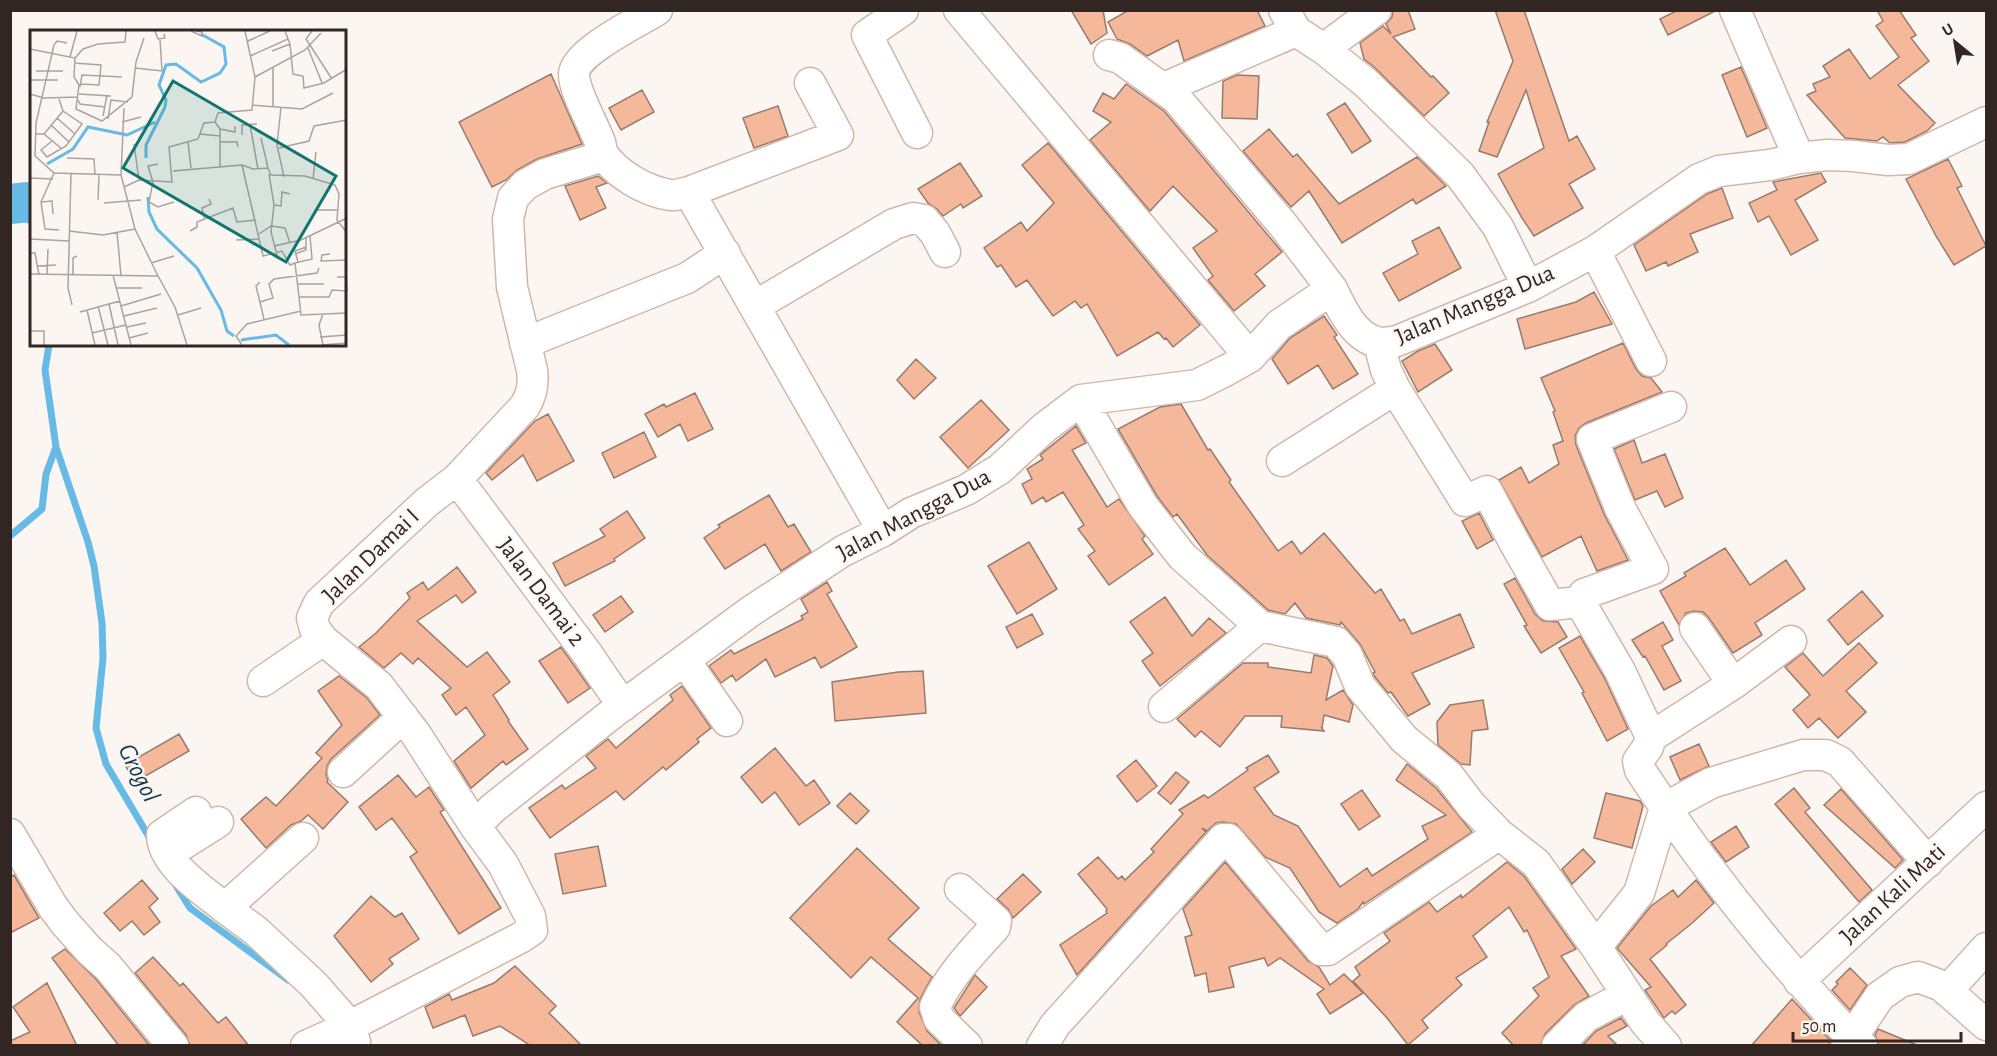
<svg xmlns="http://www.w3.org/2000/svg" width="1997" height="1056" font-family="'Alegreya Sans',sans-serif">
  <rect width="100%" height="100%" fill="#fcf6f3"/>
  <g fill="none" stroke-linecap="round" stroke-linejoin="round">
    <path stroke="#67b9e6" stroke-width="7" d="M49 345 45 370 56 447 88 542 94 566 102 623 103 658 96 728 106 764 152 842
      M10 536 42 509 46 474 56 447
      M173 881 190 908 288 980"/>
    <path stroke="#67b9e6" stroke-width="40" d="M10 204 29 202 32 204"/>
  </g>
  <path fill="#f6b89a" stroke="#967b6e" stroke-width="1.5" d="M1071 10H1103L1107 33 1091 44Z
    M1129 10H1257L1265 26 1184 61 1178 40 1147 56 1130 44 1117 39 1108 22Z
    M1393 10H1408L1415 29 1393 37 1431 77 1433 76 1449 93 1424 116 1373 66 1364 59 1360 43 1383 26 1391 34 1386 24 1392 17Z
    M1495 10H1524L1569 141 1577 136 1595 169 1569 184 1583 208 1534 236 1522 218 1498 174 1544 148 1526 90 1497 157 1479 151 1489 122H1487L1513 61Z
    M1678 10H1717L1668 35 1660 19Z
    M1877 10H1899L1916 35 1911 38 1929 61 1898 85 1935 123 1927 131 1905 142 1890 143 1883 137 1877 141 1845 138 1807 95 1816 91 1813 84 1830 77 1823 66 1849 49 1870 79 1899 57 1876 26 1883 21Z
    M1741 67 1767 128 1747 137 1722 75Z
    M551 74 582 144 537 159 517 170 506 180 492 187 459 122Z
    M1237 75 1259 76 1257 119 1222 118 1223 81Z
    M1126 84 1164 111 1282 252 1255 274 1265 286 1234 311 1208 280 1213 276 1193 248 1217 231 1173 186 1150 211 1090 140 1111 122 1093 111 1103 93 1114 99Z
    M642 90 654 112 621 130 609 108Z
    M1345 103 1371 141 1352 153 1327 114Z
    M778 106 788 136 754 148 743 118Z
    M1269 129 1293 157 1297 154 1339 204 1417 157 1446 186 1416 204 1413 199 1342 243 1309 191 1291 207 1243 151Z
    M1048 143 1200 325 1173 347 1166 338 1164 339 1158 332 1117 356 1087 304 1081 308 1075 301 1053 316 1027 280 1016 287 1001 265 997 267 984 248 1021 222 1027 231 1054 203 1022 165Z
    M1948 159 1962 186 1957 188 1986 246 1954 265 1936 236 1906 179Z
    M960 163 982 196 963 208 961 204 943 216 937 209 928 203 918 189Z
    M1821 173 1826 182 1795 200 1818 240 1791 255 1769 216 1758 222 1749 203 1777 190 1773 182Z
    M598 176 607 183 596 187 606 208 580 220 565 186Z
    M1722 188 1733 218 1690 234 1698 252 1668 266 1666 262 1646 271 1634 245 1707 194Z
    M1439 227 1461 268 1399 301 1383 273 1418 254 1412 241Z
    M1594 292 1612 324 1525 349 1517 319 1576 302Z
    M1324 316 1337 335 1334 337 1358 374 1333 389 1318 365 1288 384 1272 359 1290 338Z
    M1623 343 1636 369 1642 376 1651 378 1662 392 1586 423 1579 428 1575 436 1576 445 1604 514 1628 560 1597 571 1581 536 1542 557 1499 480 1521 467 1529 483 1559 464 1553 445 1563 441 1553 412 1555 411 1541 378Z
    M1435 344 1452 370 1418 392 1402 361 1418 351Z
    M916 359 936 378 914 399 897 380Z
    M695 393 713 429 688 441 680 424 658 437 645 414 664 404 666 407Z
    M981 400 1009 430 968 468 940 437Z
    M1181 404 1208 450 1210 449 1231 480 1229 482 1278 551 1292 541 1301 554 1324 533 1375 593 1381 589 1400 621 1404 619 1412 634 1460 614 1474 647 1412 673 1430 704 1408 716 1391 692 1388 693 1375 677 1373 673 1375 672 1360 644 1341 622 1340 625 1306 618 1295 603 1285 614 1268 610 1207 555 1177 514 1173 517 1157 496 1118 429 1160 407Z
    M548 414 574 461 537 481 523 455 492 480 486 473 535 421Z
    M1076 426 1086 443 1072 450 1107 507 1119 499 1145 536 1142 539 1153 554 1109 585 1088 556 1095 551 1078 529 1084 525 1063 492 1046 502 1043 497 1032 504 1022 484 1032 479 1027 469 1043 459 1040 455Z
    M644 432 656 457 614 478 602 453Z
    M1634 440 1642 463 1665 454 1683 498 1665 507 1657 491 1635 500 1614 449Z
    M769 495 788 527 794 524 811 552 781 571 765 544 725 569 704 538 720 527 718 525Z
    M627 511 645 538 614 559 615 561 565 586 553 563 605 536 600 529Z
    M1479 513 1493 540 1477 549 1462 521Z
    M1029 542 1057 589 1017 614 988 566Z
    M1725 548 1750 585 1786 560 1805 589 1755 623 1762 635 1733 653 1709 618 1703 612 1694 611 1686 613 1679 625 1660 591 1686 576 1684 573Z
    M457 567 476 592 462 603 456 595 417 621 467 667 487 652 510 682 493 695 509 720 508 721 528 749 506 765 503 761 471 788 454 761 485 735 466 707 456 715 442 695 451 688 418 658 413 664 401 653 384 668 359 647 376 633 410 598 407 593 423 582 428 590Z
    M1515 578 1535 614 1543 621 1558 622 1567 637 1541 653 1524 626 1527 625 1504 584Z
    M827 582 832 591 827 594 857 647 821 668 815 657 775 677 766 659 736 681 732 675 721 683 709 666 731 650 734 654 803 619 801 616 808 612 801 599Z
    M1862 591 1883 616 1848 645 1828 620Z
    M621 596 633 612 605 632 593 615Z
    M1165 597 1192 636 1209 618 1226 633 1160 686 1142 661 1153 653 1130 622Z
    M1032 614 1043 634 1017 648 1006 627Z
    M1663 622 1673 640 1662 646 1681 681 1664 690 1645 656 1643 657 1632 640Z
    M1580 636 1605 679 1628 729 1607 741 1582 693 1584 692 1559 648Z
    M1859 643 1877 663 1846 691 1866 712 1838 738 1819 718 1808 728 1793 710 1810 695 1785 667 1803 653 1823 676Z
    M561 647 590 688 568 703 539 661Z
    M1314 655 1327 658 1333 666 1326 700 1343 690 1353 705 1349 722 1324 715 1322 728 1321 727 1324 731 1281 727 1282 716H1245L1220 747 1201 731 1195 737 1177 719 1243 663H1268V667L1311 673Z
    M923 671 926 713 835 721 832 682 898 672Z
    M339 676 367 698 380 715 331 759 327 766 326 775 328 780 327 782 348 802 323 829 308 815 301 821 291 825 266 848 241 819 266 797 276 806 322 758 316 753 342 725 318 691Z
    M682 686 711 728 697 739 699 742 666 770 663 767 624 800 616 791 550 838 529 808 562 785 565 789 596 768 586 756 608 739 616 748 673 700 670 695Z
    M1483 700 1488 729 1472 731 1470 765 1461 764 1438 745 1437 722 1450 705Z
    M179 734 189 751 135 782 125 765Z
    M1699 744 1709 766 1680 780 1670 757Z
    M775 748 806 786 814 780 830 803 799 825 775 792 762 803 741 777Z
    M1268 755 1279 772 1254 788 1274 815 1298 826 1340 887 1367 868 1372 876 1428 839 1422 826 1446 815 1396 780 1407 764 1436 788 1472 832 1364 904 1363 902 1358 909 1337 923 1319 912 1290 868 1265 857 1236 824 1223 822 1216 823 1207 831 1202 828 1206 832 1077 975 1060 945 1107 913 1106 911 1107 909 1078 874 1098 857 1118 879 1122 876 1125 880 1154 852 1151 849 1183 814 1179 810 1204 795 1208 798 1248 770 1246 768Z
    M1136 760 1157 786 1137 802 1117 776Z
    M1176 772 1189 782 1171 804 1158 793Z
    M398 775 416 797 429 787 444 810 440 812 501 908 459 934 410 857 417 852 392 818 376 830 359 807Z
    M1794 788 1810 808 1805 812 1872 890 1859 902 1775 804Z
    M1841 789 1903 860 1895 868 1824 805Z
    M1362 790 1380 816 1359 830 1341 804Z
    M850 793 869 811 856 824 837 806Z
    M1606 793 1640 801 1643 806 1632 848 1594 838Z
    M1736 826 1749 847 1726 862 1711 842Z
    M598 846 606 886 563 894 555 854Z
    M857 848 919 908 888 939 932 977 920 999 919 1012 927 1031 942 1046H923L897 1022 918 998 871 957 851 978 790 918Z
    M1583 849 1595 862 1572 884 1562 869Z
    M1225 862 1308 961 1319 967 1330 985 1344 974 1363 993 1330 1014 1317 994 1324 989 1280 958 1268 966 1264 958 1229 967 1234 987 1209 992 1206 973 1195 976 1185 937 1192 935 1183 909Z
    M1507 862 1524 876 1576 949 1561 956 1589 996 1574 1005 1545 1034 1540 1046H1514L1502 1033 1539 996 1533 988 1549 977 1527 930 1524 932 1509 907 1473 936 1487 957 1456 978 1462 985 1422 1020 1428 1028 1408 1045 1387 1018 1353 981 1360 975 1355 967 1390 941 1384 933 1429 902 1437 912 1461 895 1462 898Z
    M1023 874 1041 892 1013 918 1008 909 997 899Z
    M14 875 39 918 10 933V877Z
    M142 880 158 899 149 907 160 922 144 935 132 921 120 931 104 913Z
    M1696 880 1714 903 1691 924 1666 944 1667 945 1650 959 1686 1005 1675 1014 1672 1011 1664 1018 1645 990 1651 987 1617 948 1651 906 1673 890 1678 897Z
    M371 896 395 917 402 913 419 939 389 959 393 964 371 982 334 936Z
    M65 949 96 979 150 1046H119L52 958Z
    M153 957 180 986 183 983 218 1023 226 1017 249 1046H190L186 1035 135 973Z
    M515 966 556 1006 549 1013 582 1046H531L500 1026 473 1036 465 1015 433 1028 425 1007 449 994 452 1000 494 983Z
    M1850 968 1867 985 1850 1010 1832 990 1838 984 1836 982Z
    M975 975 987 987 960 1016 954 1008Z
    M47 983 77 1046H10V1041L30 1032 13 1007Z
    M1792 999 1830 1040 1829 1046H1751Z
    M1621 1018 1627 1026 1608 1036 1618 1046H1582L1596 1031Z
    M1878 1029 1917 1045V1046H1879L1875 1035Z"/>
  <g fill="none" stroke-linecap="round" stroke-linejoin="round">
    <g stroke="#d2b6a8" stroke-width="33">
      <path id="minor" d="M903 10 867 35 917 133
        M959 10 1250 357
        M1284 10 1296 31 1325 50 1366 83 1460 175 1498 227 1528 287
        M1735 10 1799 158
        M1325 50 1334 41 1376 10
        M1109 55 1120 58 1176 98 1284 226 1332 289
        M1164 88 1296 31
        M602 153C616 174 645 191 670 195 676 196 683 193 689 192L838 135 810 83
        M689 192 883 531
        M1595 251 1651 361
        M755 306 894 224 913 218 924 220 935 233 945 252
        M525 343 687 278 725 253
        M1379 343 1386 370 1395 389 1465 501 1487 491 1513 540 1550 605 1580 602
        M1081 400 1143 506 1182 556 1260 626 1336 642 1347 655 1360 686 1404 739 1449 776 1471 805 1499 834 1536 863 1596 947 1645 1022 1666 1046
        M1282 461 1395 389
        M457 479 586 652 623 706
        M1580 602 1620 671 1651 737 1648 747 1638 761 1640 770C1703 866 1774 955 1852 1038L1862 1046
        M1580 602 1584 594 1653 569 1620 508 1592 439 1671 407
        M1695 628 1733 684
        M685 661 727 721
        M263 681 323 640
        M1164 707 1260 626
        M1651 737 1733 684 1791 641
        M343 772 403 717
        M196 812 162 835C162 864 204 891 225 908
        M475 826 493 808 614 712 751 611 843 551 883 531 911 513 966 490 1000 469 1044 428 1081 400 1197 385 1227 370 1250 357 1279 325 1332 289C1341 308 1354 337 1377 342 1383 344 1391 342 1397 341L1528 287 1595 251 1699 179 1719 171 1770 165 1799 158 1827 155 1854 156 1888 160 1909 159 1986 122
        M10 834 53 907 65 923 89 950 108 967 173 1046
        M303 838 225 908 256 931 313 984 350 1026 355 1042
        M177 848 218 822
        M960 889 996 921 995 927C973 951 948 977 935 1007L939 1019 967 1046
        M1596 947 1639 893 1665 808 1711 783 1803 755H1826L1840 762 1928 862
        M1799 981 1986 807
        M1947 991 1986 948
        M306 1046 350 1026 520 938 532 930 530 916 503 864 475 826 415 733 379 686 323 640 315 629 312 618 319 603 427 502 457 479 525 406C532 394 534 384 532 370L512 287 508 219 513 198 525 185 545 174 600 157C604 149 599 139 595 131 589 116 574 90 574 74 575 52 638 22 657 10
        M1042 1046 1055 1025 1223 839H1228L1321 950H1328L1499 834
        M1557 1046 1586 1017 1627 995
        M1846 1046 1880 996 1900 982 1918 977 1942 986 1986 1025"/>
    </g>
    <use href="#minor" stroke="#fff" stroke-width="30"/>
  </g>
  <g text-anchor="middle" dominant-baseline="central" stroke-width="4.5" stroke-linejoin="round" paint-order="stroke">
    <g font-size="24" fill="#312621" stroke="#fcf6f3">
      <text transform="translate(1475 305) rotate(-23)">Jalan Mangga Dua</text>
      <text transform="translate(914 515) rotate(-28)">Jalan Mangga Dua</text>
      <text transform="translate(371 556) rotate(-44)">Jalan Damai I</text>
      <text transform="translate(541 592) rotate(53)">Jalan Damai 2</text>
      <text transform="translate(1893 894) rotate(-43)">Jalan Kali Mati</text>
    </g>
    <g font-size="26" font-style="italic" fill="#163a4e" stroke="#fcf6f3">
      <text transform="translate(139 773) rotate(63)">Grogol</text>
    </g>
  </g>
  <g transform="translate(30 30)">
    <rect width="316" height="316" fill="#fcf6f3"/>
    <path fill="none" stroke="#67b9e6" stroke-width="3" d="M135 77 136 70 129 55 136 35 146 34 171 52 190 43 196 34 194 17 171 4M116 128V115L135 77M17 134 43 119 58 97 97 105 125 92M118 167 119 182 127 199 167 238 191 280 197 301 204 306M211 310 246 305 259 315"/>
    <path fill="none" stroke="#aba39f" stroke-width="1.5" d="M125 1 128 9 135 8 134 4M161 1 172 6V2L166 1M282 1 276 9 302 49M218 11 240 1M37 13 27 11 24 15 6 93 5 126 24 143 91 145 105 199 128 246M260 14 263 44 273 46 274 58 294 53 317 39M278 18 292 53M0 19 45 28 44 47 49 55 46 79 72 91 102 67 106 32 114 8M242 21 260 14 255 1M220 26 258 9M40 27 47 1M45 28 53 19 68 14 95 12 96 1M44 33 71 35 69 55 50 54M105 38 132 41 130 9M6 41H33M225 47 275 20 291 3M0 50H28M50 57 52 45 92 47M0 64 14 68 47 67M49 64 81 66M48 70 50 74 75 77M222 75 272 79 303 63M243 76V37M251 77 247 115 254 147M73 86 77 65M27 88 45 104M78 89 81 70 98 72M92 92 111 87M185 92 190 99V136M21 95 39 112M220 95 228 139M190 99 205 102V96M5 104H14L32 119M14 104 33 81 29 69M170 104 190 106M212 105V95L227 94M231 108 238 138M22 111 11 120 17 127 36 116 52 94 33 81M158 112 161 138M190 112H207L208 117M104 114 109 150M249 118 279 111 284 96 317 90M37 128 64 129 65 145M128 134 118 136 123 152 119 172 128 177 144 172M212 135 233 226 252 221 260 235 265 233M143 141 212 135 223 139 238 138 241 145 275 146 305 155 309 164 307 190 317 203M24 143 11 172 15 199 29 200M41 144 38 258 42 275M239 144 244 175 241 202 248 229M91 145 94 78M0 148 23 149M283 149 286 122M94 157 109 150 142 152 139 117 168 109 174 93 185 92 188 83 222 80 225 47 215 1M68 170 69 145M11 172 22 171 23 184M74 173 111 170M244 175 251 176 252 162 260 164M286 180H308M174 188 172 178 181 174 179 169M39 201 73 205 105 199M160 201 167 197V192L203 178 207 192 226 190M87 202 91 246M229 204 241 196 255 198 260 213M280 206 282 229 265 233 269 267H299L302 260 317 261 316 247H307M0 209 39 211M206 210 229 209M244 216 271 210 317 188M0 223H5L9 245M265 224 276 220V208M300 224 292 225 291 231 317 230M268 232 265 221 276 217M121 233 144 226M8 236 26 235M0 244 128 246 145 277 157 315M17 245 18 219M43 245V228L47 226M83 245 101 315M230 252 226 256 234 289M268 254H294M86 258H112M269 267 271 285 317 283M230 272 243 268 239 254 244 249 287 243 289 238M79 274 88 315M68 276 78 315M91 276 131 264M57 280 65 315M50 282 90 271M148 285 171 278M94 286 127 278M97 297 116 293M0 301H14V315M62 303 96 295M290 307 317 305M99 308 118 303M212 315 206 306 217 294 271 281M292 315 317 313M293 315 289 295 293 284"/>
    <path fill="#0f766e" fill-opacity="0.15" stroke="#0f766e" stroke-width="3" d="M143 51 306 146 256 232 93 138Z"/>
    <rect width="316" height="316" fill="none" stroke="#312621" stroke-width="3"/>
  </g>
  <rect width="1997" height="1056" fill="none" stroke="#312621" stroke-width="24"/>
  <g transform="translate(1955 42) rotate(330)" stroke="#fcf6f3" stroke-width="4.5" paint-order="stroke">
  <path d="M0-4.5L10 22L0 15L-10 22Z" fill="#312621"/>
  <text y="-9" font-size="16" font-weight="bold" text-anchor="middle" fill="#312621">U</text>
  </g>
  <path d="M1793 1032v9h168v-9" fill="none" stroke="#312621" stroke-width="3"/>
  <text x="1802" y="1032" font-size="18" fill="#312621" stroke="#fcf6f3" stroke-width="4.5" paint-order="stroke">50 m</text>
</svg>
